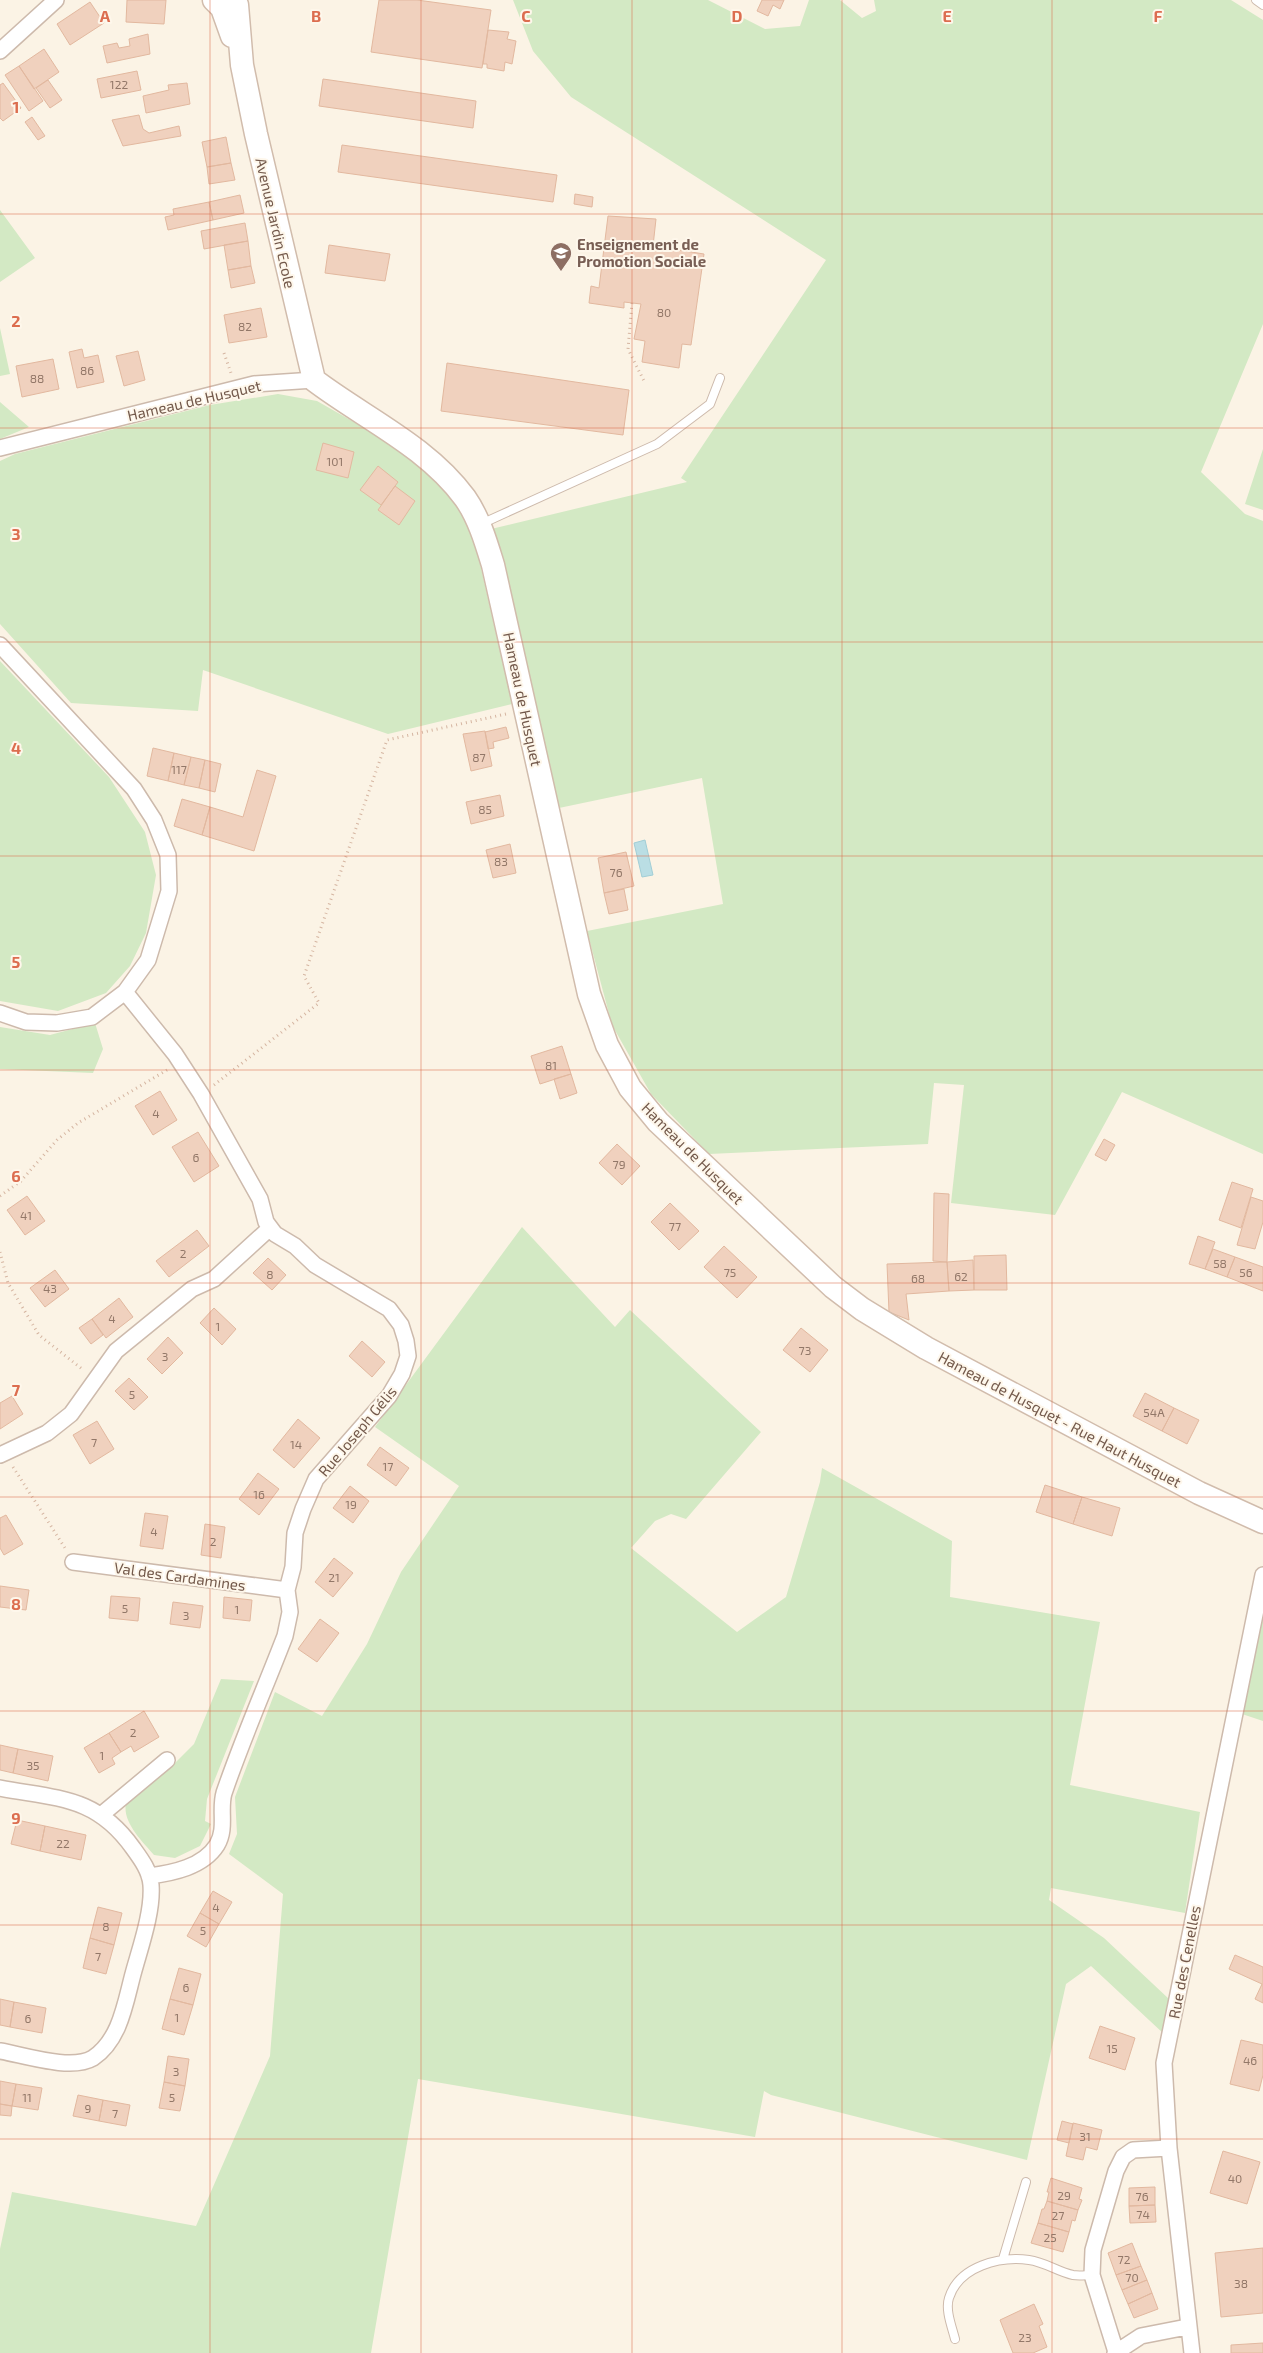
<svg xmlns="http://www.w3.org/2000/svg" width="1263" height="2353" font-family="'Exo 2',sans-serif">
  <rect width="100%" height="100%" fill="#fbf3e5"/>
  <path fill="#d3e9c4" d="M513 0H708L765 29 800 26 809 0H840L862 18 876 11 874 0H1231L1263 20V324L1201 472 1245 514 1263 521V1154L1122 1092 1055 1215 951 1203 964 1085 934 1083 928 1144 709 1154 651 1094 612 1025 587 931 723 904 702 778 559 808 491 529 687 482 681 478 826 260 571 97 533 51Z
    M0 210 35 258 0 282Z
    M0 328 10 374 0 376Z
    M278 394 317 401 375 434 442 483 473 533 512 704 388 734 203 670 198 711 71 703 0 624V461L15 454 210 405Z
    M0 402 29 427 0 439Z
    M1263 449V510L1245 504Z
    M0 661 109 777 145 832 156 875 146 933 130 966 106 993 58 1011 0 1001Z
    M95 1023 103 1049 93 1073 0 1069V1027L50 1035Z
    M522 1227 615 1327 630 1310 761 1432 686 1519 671 1514 655 1521 631 1548 737 1632 786 1597 820 1482 822 1468 952 1541 950 1597 1100 1622 1070 1785 1200 1812 1185 1913 1051 1888 1049 1900 1104 1938 1169 1999 1164 2034 1091 1966 1066 1984 1027 2160 771 2095 764 2091 755 2137 418 2079 371 2353H0V2249L12 2192 196 2226 270 2056 283 1894 229 1854 237 1834 235 1797 275 1692 322 1716 367 1644 401 1572 459 1486 375 1427Z
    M1263 1602V1721L1236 1712Z
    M221 1679 254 1681 207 1799 205 1821 211 1824 200 1846 175 1858 154 1855C142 1841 122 1822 126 1803L175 1763 194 1744Z"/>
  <path fill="#badee4" stroke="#a1ced6" d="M645 840 653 875 642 877 634 843Z"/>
  <path fill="#f0d1be" stroke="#e2b89f" d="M127 0H166L164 24 126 22Z
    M379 0H417L491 10 482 68 371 52Z
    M762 0H784L780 9 773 5 768 16 757 11Z
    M90 2 104 23 70 45 57 24Z
    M488 30 509 32 507 39 516 41 512 64 505 62 504 71 487 68V64H483Z
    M148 34 150 54 107 63 103 46 117 43 119 48 130 46 129 39Z
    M44 49 59 72 34 89 19 66Z
    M19 66 43 101 29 111 5 75Z
    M137 71 141 90 101 98 97 79Z
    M323 79 476 101 473 128 319 106Z
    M48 80 62 100 50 108 36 88Z
    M3 83 21 108 3 121 0 118V85Z
    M187 83 190 104 146 113 143 96 169 90 168 85Z
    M139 115 143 129 149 133 179 126 181 136 123 146 112 120Z
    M32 117 45 136 38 140 25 122Z
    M226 137 231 163 207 167 202 142Z
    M342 145 557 175 553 202 338 172Z
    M231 163 235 180 209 184 207 167Z
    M575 194 593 197 592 207 574 204Z
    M240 195 244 213 213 220 209 202Z
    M209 202 213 220 168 230 165 217 174 215 173 209Z
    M608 216 656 219 653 246 704 254 691 345 682 344 679 368 642 362 645 341 634 339 641 304 624 302V308L589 303 591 286 599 288Z
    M245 223 248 241 204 249 201 231Z
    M248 241 251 266 228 270 224 245Z
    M329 245 390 254 385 281 325 273Z
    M251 266 255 283 231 288 228 270Z
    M261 308 267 337 229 343 224 315Z
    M82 349 84 358 98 355 104 382 77 388 69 352Z
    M138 351 145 380 124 386 116 356Z
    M53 359 59 389 22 397 16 366Z
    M447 363 629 390 623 435 441 411Z
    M323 443 354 452 348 478 316 470Z
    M378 466 398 482 381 505 360 490Z
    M395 486 415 501 399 525 378 510Z
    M506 727 509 738 493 742 494 748 488 749 485 732Z
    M485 731 492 766 471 771 463 734Z
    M153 748 174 753 168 781 147 776Z
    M174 753 191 757 184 785 168 781Z
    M191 757 205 760 199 788 184 785Z
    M205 760 221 764 215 792 199 788Z
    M257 770 276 776 254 851 202 835 210 807 243 817Z
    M500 795 504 816 471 824 466 802Z
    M182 799 210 807 202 835 174 826Z
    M510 844 516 873 493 878 486 850Z
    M626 852 634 886 604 893 598 858Z
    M624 889 628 910 609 914 604 893Z
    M562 1046 571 1074 540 1084 531 1056Z
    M571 1074 577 1093 560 1099 554 1079Z
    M160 1091 177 1120 153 1135 135 1106Z
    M198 1132 219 1166 194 1182 172 1147Z
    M1104 1139 1115 1145 1106 1161 1095 1155Z
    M617 1144 640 1166 622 1185 599 1163Z
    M1232 1182 1253 1189 1241 1228 1219 1220Z
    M934 1193 949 1194 947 1262 933 1261Z
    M27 1196 45 1221 25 1235 7 1210Z
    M1251 1197 1263 1201V1222L1255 1249 1237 1245Z
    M670 1203 699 1231 679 1250 651 1222Z
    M197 1230 209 1246 169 1277 156 1261Z
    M1198 1236 1215 1242 1205 1269 1189 1264Z
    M724 1246 757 1277 737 1298 704 1267Z
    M1213 1249 1235 1257 1227 1277 1205 1269Z
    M1006 1255 1007 1290H974V1256Z
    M1235 1257 1263 1267V1291L1227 1277Z
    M268 1258 286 1275 272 1290 253 1273Z
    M973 1260 974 1290 949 1291 947 1262Z
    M947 1262 949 1291 906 1294 909 1320 889 1312 887 1264Z
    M55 1270 69 1289 45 1307 30 1288Z
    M119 1298 133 1317 106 1338 92 1319Z
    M214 1308 236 1329 222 1345 200 1323Z
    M92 1319 103 1335 91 1344 79 1328Z
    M801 1328 828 1350 810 1372 783 1350Z
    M168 1337 183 1353 162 1374 147 1359Z
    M362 1341 385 1362 372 1377 349 1356Z
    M129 1378 148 1397 134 1410 115 1391Z
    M1145 1393 1174 1408 1162 1431 1133 1416Z
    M12 1396 23 1414 0 1429V1403Z
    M1174 1408 1199 1420 1187 1444 1162 1431Z
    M298 1419 320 1438 294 1468 273 1450Z
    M97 1421 114 1449 90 1464 73 1435Z
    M380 1447 409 1468 396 1486 367 1465Z
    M258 1473 279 1489 259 1515 239 1499Z
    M1045 1485 1082 1497 1073 1524 1036 1512Z
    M350 1486 369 1501 353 1523 333 1508Z
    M1082 1497 1120 1508 1112 1536 1073 1524Z
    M145 1513 168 1516 163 1549 140 1546Z
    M6 1515 23 1544 4 1555 0 1548V1518Z
    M205 1524 225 1527 221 1558 201 1555Z
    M334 1558 353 1573 333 1597 315 1582Z
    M0 1586 29 1590 26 1610 0 1607Z
    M111 1596 140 1598 138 1621 109 1618Z
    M224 1597 252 1600 250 1621 223 1618Z
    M173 1602 203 1606 200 1628 170 1624Z
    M320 1619 339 1633 317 1662 298 1649Z
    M144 1711 159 1737 134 1752 131 1746 121 1752 109 1733Z
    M109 1733 121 1752 112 1758 115 1764 99 1773 84 1748Z
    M0 1745 18 1749 13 1773 0 1770Z
    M18 1749 53 1756 48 1781 13 1773Z
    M17 1820 45 1826 40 1851 11 1844Z
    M45 1826 86 1835 81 1860 40 1851Z
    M213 1891 232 1902 219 1924 200 1913Z
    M98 1907 122 1913 114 1945 90 1938Z
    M200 1913 219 1924 206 1947 187 1936Z
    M90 1938 114 1945 106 1974 83 1968Z
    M1235 1955 1263 1967V2003L1255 1999 1262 1984 1229 1969Z
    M179 1968 201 1974 193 2005 170 1999Z
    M0 1999 14 2002 10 2027 0 2025Z
    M170 1999 193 2005 184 2035 162 2029Z
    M14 2002 46 2008 42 2033 10 2027Z
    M1100 2026 1135 2038 1125 2070 1089 2058Z
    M1241 2040 1263 2045V2075L1259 2091 1230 2084Z
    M168 2056 189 2059 185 2086 164 2082Z
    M0 2081 16 2084 12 2106 0 2104Z
    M164 2082 185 2086 180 2111 159 2108Z
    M16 2084 42 2088 38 2110 12 2106Z
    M78 2095 103 2100 99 2121 73 2116Z
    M103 2100 130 2105 126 2126 99 2121Z
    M0 2104 12 2106 11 2116 0 2115Z
    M1062 2121 1073 2124 1069 2143 1057 2140Z
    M1073 2123 1102 2130 1097 2150 1086 2147 1083 2160 1066 2156Z
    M1223 2151 1260 2162 1247 2204 1210 2193Z
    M1051 2178 1082 2188 1079 2199 1082 2200 1078 2210 1047 2201 1049 2192H1047Z
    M1155 2187V2205L1129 2206V2188Z
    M1047 2201 1078 2210 1075 2221 1072 2220 1069 2232 1038 2223 1042 2209H1044Z
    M1155 2205 1156 2222 1130 2223 1129 2206Z
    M1038 2223 1069 2232 1063 2252 1031 2243Z
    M1132 2243 1141 2266 1116 2275 1108 2253Z
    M1263 2248V2313L1221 2317 1215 2253Z
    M1141 2266 1147 2280 1122 2290 1116 2275Z
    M1147 2280 1152 2293 1128 2304 1122 2290Z
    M1152 2293 1158 2309 1134 2318 1128 2304Z
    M1034 2304 1043 2324 1039 2326 1047 2347 1033 2353H1013L1000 2320Z
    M1263 2343V2353H1231V2345Z"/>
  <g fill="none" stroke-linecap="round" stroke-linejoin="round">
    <g stroke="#cdbaac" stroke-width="10">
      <path id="lane" d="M1256 0 1263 5
        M481 524 657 444 710 404 720 378
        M1003 2259 1026 2182
        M955 2339C952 2327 945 2310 949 2298 959 2266 1000 2256 1029 2260 1045 2262 1058 2272 1073 2275 1079 2276 1086 2275 1092 2275"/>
    </g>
    <g stroke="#cdbaac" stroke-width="18">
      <path id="street" d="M0 51 56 0
        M0 448 254 384 314 380
        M0 645 134 789 154 820 168 855 169 891 148 960 125 992 92 1017 57 1023 26 1022 0 1013
        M125 992 175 1054 201 1094 260 1199 266 1222 275 1234 295 1246 315 1265 389 1309 401 1325 406 1341 408 1356 402 1374 389 1396 316 1479 303 1509 295 1533 293 1567 287 1590 290 1612 285 1636C265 1688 242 1740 224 1793 219 1810 227 1828 217 1845 203 1867 173 1873 149 1876
        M0 1455 47 1433 71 1414 116 1351 192 1289 214 1279 270 1228
        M73 1562 287 1590
        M0 1788C58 1799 96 1796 133 1848 141 1859 150 1871 151 1885 153 1912 140 1948 133 1974 125 2004 120 2040 93 2058 71 2071 24 2055 0 2051
        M101 1815 167 1760
        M1116 2352 1092 2275 1093 2250 1116 2171 1123 2157 1133 2150 1169 2148
        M1115 2353 1141 2336 1187 2327
        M1192 2353 1169 2148 1164 2063 1263 1575"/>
    </g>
    <g stroke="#d1bcac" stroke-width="25">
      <path id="secondary" d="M214 0 222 8 232 36
        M237 5 242 65 256 134 314 380C364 418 427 446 465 498 479 518 486 542 493 565L589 994 607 1045 630 1088 658 1122 833 1287 862 1309 926 1348 1199 1493 1263 1522"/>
    </g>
    <path stroke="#d5b5a1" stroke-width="3" stroke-dasharray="1 4" stroke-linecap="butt" d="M632 303 628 349 645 383
      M224 353 231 373
      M214 1085 319 1003 304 976 387 740 506 714
      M0 1196 21 1181 57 1140 78 1123 167 1070
      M0 1252 8 1283 39 1335 82 1369
      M13 1467 65 1548"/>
    <use href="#lane" stroke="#fff" stroke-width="8"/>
    <use href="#street" stroke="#fff" stroke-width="15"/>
    <use href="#secondary" stroke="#fff" stroke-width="22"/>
  </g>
  <path fill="none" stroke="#dc6d4f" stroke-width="1" stroke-opacity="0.55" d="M210 0V2353M421 0V2353M632 0V2353M842 0V2353M1052 0V2353M0 214H1263M0 428H1263M0 642H1263M0 856H1263M0 1070H1263M0 1283H1263M0 1497H1263M0 1711H1263M0 1925H1263M0 2139H1263"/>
  <defs>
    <g id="school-pin" transform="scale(1.125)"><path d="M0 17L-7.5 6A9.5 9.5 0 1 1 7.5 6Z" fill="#8d6e63" stroke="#fef7eb"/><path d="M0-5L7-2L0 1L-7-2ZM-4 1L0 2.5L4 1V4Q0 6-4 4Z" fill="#fff"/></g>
  </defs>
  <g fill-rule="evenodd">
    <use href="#school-pin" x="561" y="253"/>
  </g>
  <g text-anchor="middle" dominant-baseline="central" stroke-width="4" stroke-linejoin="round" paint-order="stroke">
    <g font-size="12" fill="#927768">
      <text x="119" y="84">122</text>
      <text x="664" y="312">80</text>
      <text x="245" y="326">82</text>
      <text x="87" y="370">86</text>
      <text x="37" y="378">88</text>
      <text x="335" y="461">101</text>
      <text x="479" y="757">87</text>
      <text x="179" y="769">117</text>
      <text x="485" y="809">85</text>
      <text x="501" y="861">83</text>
      <text x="616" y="872">76</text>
      <text x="551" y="1065">81</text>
      <text x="156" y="1113">4</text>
      <text x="196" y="1157">6</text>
      <text x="619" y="1164">79</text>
      <text x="26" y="1215">41</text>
      <text x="675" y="1226">77</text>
      <text x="183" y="1253">2</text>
      <text x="1220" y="1263">58</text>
      <text x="730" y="1272">75</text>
      <text x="1246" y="1272">56</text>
      <text x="270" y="1274">8</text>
      <text x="961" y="1276">62</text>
      <text x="918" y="1278">68</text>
      <text x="50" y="1288">43</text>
      <text x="112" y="1318">4</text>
      <text x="218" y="1326">1</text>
      <text x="805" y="1350">73</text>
      <text x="165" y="1356">3</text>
      <text x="132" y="1394">5</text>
      <text x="1154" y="1412">54A</text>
      <text x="94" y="1442">7</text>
      <text x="296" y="1444">14</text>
      <text x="388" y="1466">17</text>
      <text x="259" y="1494">16</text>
      <text x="351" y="1504">19</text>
      <text x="154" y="1531">4</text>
      <text x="213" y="1541">2</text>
      <text x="334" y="1577">21</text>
      <text x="125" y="1608">5</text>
      <text x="237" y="1609">1</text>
      <text x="186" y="1615">3</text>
      <text x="133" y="1732">2</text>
      <text x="102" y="1755">1</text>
      <text x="33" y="1765">35</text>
      <text x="63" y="1843">22</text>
      <text x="216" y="1907">4</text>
      <text x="106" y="1926">8</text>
      <text x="203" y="1930">5</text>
      <text x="98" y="1956">7</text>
      <text x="186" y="1987">6</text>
      <text x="177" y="2017">1</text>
      <text x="28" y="2018">6</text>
      <text x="1112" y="2048">15</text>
      <text x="1250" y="2060">46</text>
      <text x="176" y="2071">3</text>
      <text x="27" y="2097">11</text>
      <text x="172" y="2097">5</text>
      <text x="88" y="2108">9</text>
      <text x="115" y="2113">7</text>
      <text x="1085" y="2136">31</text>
      <text x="1235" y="2178">40</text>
      <text x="1064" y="2195">29</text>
      <text x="1142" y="2196">76</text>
      <text x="1143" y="2214">74</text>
      <text x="1058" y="2215">27</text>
      <text x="1050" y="2237">25</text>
      <text x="1124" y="2259">72</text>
      <text x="1132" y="2277">70</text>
      <text x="1241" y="2283">38</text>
      <text x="1025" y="2337">23</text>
    </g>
    <g font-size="15" fill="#73594b" stroke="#fef7eb">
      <text transform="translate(276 223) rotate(77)">Avenue Jardin Ecole</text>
      <text transform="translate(194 400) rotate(-13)">Hameau de Husquet</text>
      <text transform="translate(523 699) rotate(78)">Hameau de Husquet</text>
      <text transform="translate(693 1153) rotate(45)">Hameau de Husquet</text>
      <text transform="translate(1060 1419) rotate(28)">Hameau de Husquet - Rue Haut Husquet</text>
      <text transform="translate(357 1431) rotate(-50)">Rue Joseph Gélis</text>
      <text transform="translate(180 1576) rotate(8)">Val des Cardamines</text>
      <text transform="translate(1184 1962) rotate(-79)">Rue des Cenelles</text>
    </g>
    <g font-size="15" font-weight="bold" fill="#785e54" stroke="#fef7eb" text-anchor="start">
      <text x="577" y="244">Enseignement de<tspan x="577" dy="17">Promotion Sociale</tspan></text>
    </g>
  </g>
  <g font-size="16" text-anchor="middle" font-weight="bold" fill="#dc6d4f" stroke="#fef7eb" stroke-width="4" stroke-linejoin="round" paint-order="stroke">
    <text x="105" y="22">A</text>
    <text x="316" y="22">B</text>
    <text x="526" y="22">C</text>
    <text x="737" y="22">D</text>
    <text x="947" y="22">E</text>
    <text x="1158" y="22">F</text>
    <text x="16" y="113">1</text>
    <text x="16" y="327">2</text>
    <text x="16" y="540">3</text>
    <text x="16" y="754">4</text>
    <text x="16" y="968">5</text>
    <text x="16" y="1182">6</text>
    <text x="16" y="1396">7</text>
    <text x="16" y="1610">8</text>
    <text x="16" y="1824">9</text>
  </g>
</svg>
